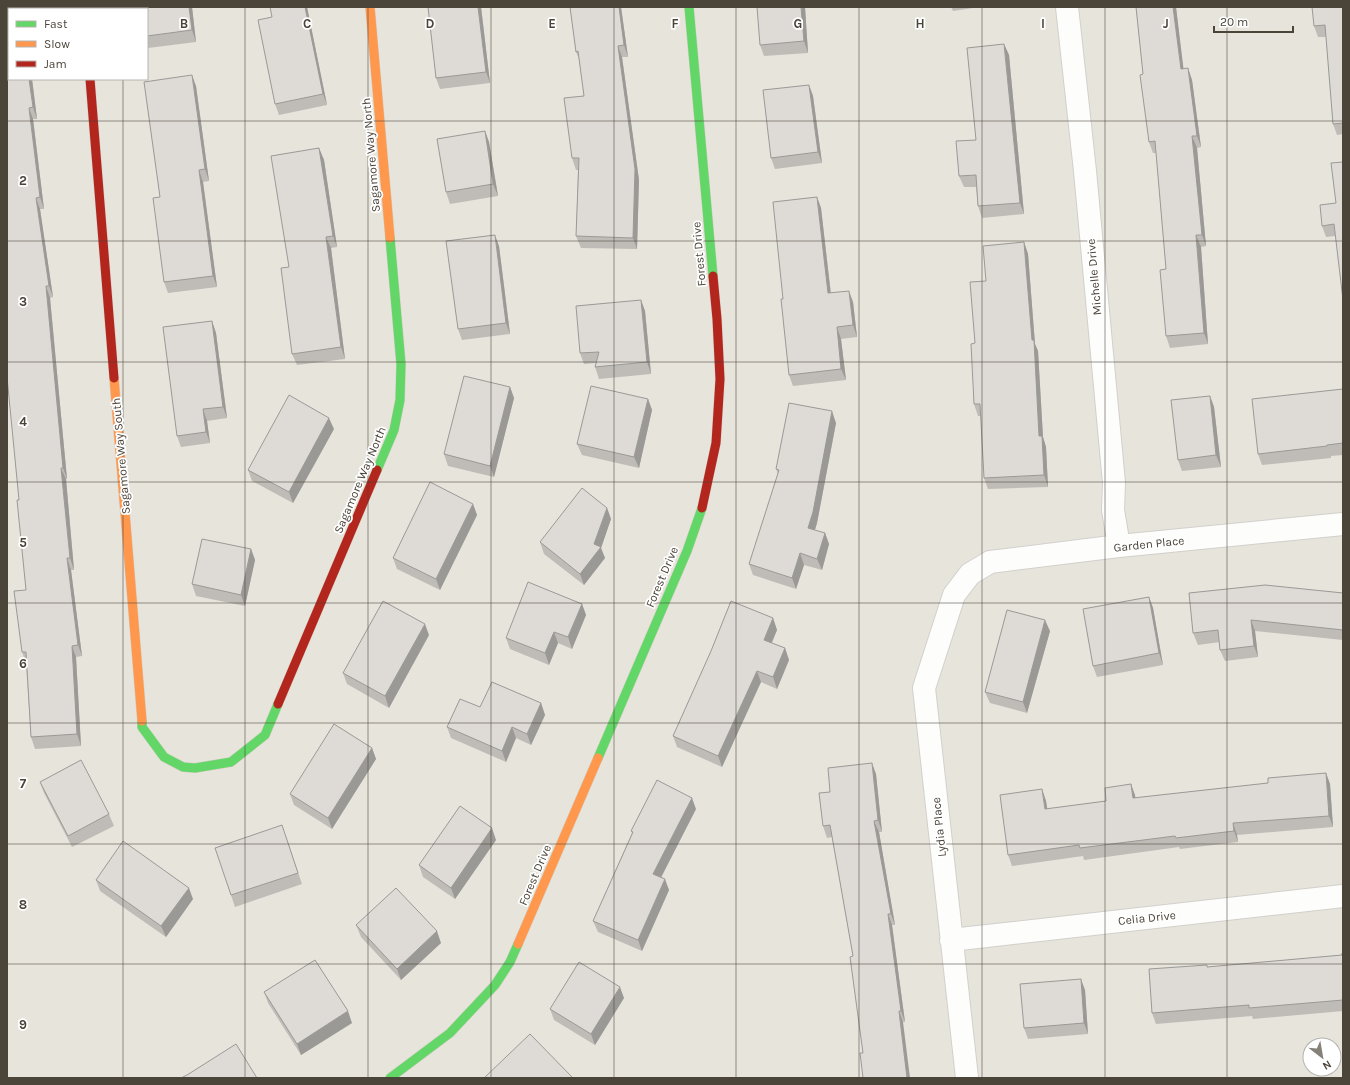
<svg xmlns="http://www.w3.org/2000/svg" width="1350" height="1085" font-family="Karla,sans-serif">
  <rect width="100%" height="100%" fill="#f4f2ee"/>
  <path fill="#e7e4dc" fill-rule="evenodd" d="M7 7H1343V1078H7ZM9 9H147V79H9ZM1310 1045H1334V1069H1310Z"/>
  <g fill="none" stroke-linecap="round" stroke-linejoin="round">
    <g stroke="#d2d0cb" stroke-width="24">
      <path id="street" d="M84 7 85 9
        M1067 7 1085 171 1114 483 1113 510 1119 546
        M951 940 1343 896
        M967 1078 924 688 954 595 970 574 990 562 1119 546 1343 524"/>
    </g>
    <g stroke="#d3cfc5" stroke-width="10">
      <path id="fast" d="M689 7 713 276
        M377 470 394 430 400 400 401 364 390 238
        M142 721V727L164 757 183 767 195 768 231 762 265 735 278 704
        M598 758 687 551 702 508
        M390 1078 450 1033 495 985 510 962 518 944"/>
    </g>
    <g stroke="#d3cfc5" stroke-width="10">
      <path id="slow" d="M370 7 390 238
        M114 378 142 721
        M518 944 598 758"/>
    </g>
    <g stroke="#d3cfc5" stroke-width="10">
      <path id="jam" d="M90 79 114 378
        M702 508 716 443 720 379 717 319 713 276
        M278 704 377 470"/>
    </g>
    <use href="#street" stroke="#fdfdfc" stroke-width="22"/>
    <use href="#fast" stroke="#63d668" stroke-width="9"/>
    <use href="#slow" stroke="#ff974d" stroke-width="9"/>
    <use href="#jam" stroke="#b3261e" stroke-width="9"/>
  </g>
  <path fill="#bfbcb8" d="M7 7H26V9H9L32 79 37 119H33L44 209H40L53 297 50 298 67 479H66L74 570H71L82 656 76 657 81 746 35 749 31 737 26 663 22 652 26 590 19 500Z
    M140 7H192L196 42 148 48 147 46V9Z
    M307 7 327 105 279 115 275 104 272 17Z
    M428 7H481L490 83 440 89 436 78Z
    M570 7H621L628 57H622L639 180 637 249 581 248 576 236 578 170H576L572 158 584 96 579 59 576 52Z
    M805 7 808 53 764 56 760 45Z
    M951 7H980L953 11Z
    M1136 7H1176L1183 69 1188 68 1192 80 1201 147 1197 148 1206 246 1201 247 1208 344 1170 348 1166 336V269L1156 153H1153L1149 142 1143 74Z
    M1343 7V134L1337 135 1333 124 1326 37H1318L1314 26Z
    M1004 44 1009 55 1024 214 982 218 978 206 976 187H964L959 176 976 140Z
    M809 85 813 96 822 163 775 169 771 158Z
    M196 86 209 181 203 182 217 287 168 293 164 282 160 197Z
    M485 131 489 142 498 196 450 204 446 192Z
    M319 148 324 160 337 247 331 248 345 359 297 365 292 354Z
    M1343 162 1335 236 1326 237 1322 226 1336 203Z
    M817 197 821 208 831 293 853 302 857 337 841 339 846 380 793 386 789 375 783 299Z
    M1024 242 1028 254 1035 344 1038 351 1043 437 1046 447 1048 487 988 489 984 478 981 416H978L974 404 975 343 986 281Z
    M499 246 510 334 462 340 458 329Z
    M641 300 645 311 651 374 599 379 595 367 596 363 584 364 580 353Z
    M212 321 216 333 227 418 207 421 210 443 181 447 177 436Z
    M510 387 514 398 494 477 448 466 444 454Z
    M1343 389V455L1331 456V458L1262 465 1258 454Z
    M1210 396 1214 407 1221 467 1182 471 1178 460Z
    M648 399 652 410 639 468 582 455 577 444Z
    M836 423 817 523 815 530 825 533 829 544 822 570 804 565 796 589 753 575 749 564 778 474 776 469Z
    M334 429 293 503 252 481 248 470Z
    M473 504 477 515 440 590 397 569 393 558Z
    M607 508 611 519 601 548 605 558 584 585 544 554 540 542Z
    M251 549 255 560 245 606 196 596 192 584Z
    M1343 593V640L1255 631 1258 657 1225 661 1220 650V642L1198 645 1193 633Z
    M1149 597 1153 608 1163 665 1097 677 1093 666Z
    M582 604 586 615 572 649 558 643 549 665 510 649 506 638Z
    M773 618 777 630 772 643 785 648 789 660 777 689 761 682 722 767 677 747 673 736Z
    M1050 631 1027 713 990 703 985 692Z
    M429 635 389 708 347 684 343 673Z
    M541 703 545 715 531 745 516 738 506 762 451 738 447 727 480 707Z
    M372 748 376 759 332 829 294 805 290 794Z
    M1326 773 1330 784 1333 827 1237 835 1238 842 1180 849 1179 847 1084 860 1083 856 1012 866 1008 855 1042 789 1046 801 1047 809 1106 801 1131 784 1135 798 1268 783Z
    M876 774 882 832H879L895 925H892L905 1022H903L863 1053 853 956 832 837 827 838 823 826Z
    M40 782 109 814 114 826 72 847 44 793Z
    M696 809 661 878 669 890 642 951 598 932 593 921 632 833 631 831Z
    M286 836 302 884 235 907 231 895Z
    M496 840 455 899 423 877 419 865Z
    M96 880 193 899 166 937 100 891Z
    M356 925 441 943 401 980 361 937Z
    M1343 953V1011L1253 1019 1252 1016 1156 1024 1152 1013 1208 967 1342 955Z
    M1085 990 1088 1034 1028 1039 1024 1028Z
    M264 992 352 1023 301 1055 268 1003Z
    M624 998 595 1045 554 1020 550 1009Z"/>
  <path fill="#9b9996" d="M22 7H26V9H22Z
    M189 7H192L196 42 192 30Z
    M305 7H307L327 105 323 94Z
    M478 7H481L490 83 486 72Z
    M619 7H621L628 57 624 45Z
    M801 7H805L808 53 804 41Z
    M1173 7H1176L1185 81 1181 69Z
    M1004 44 1009 55 1024 214 1020 203Z
    M618 46 622 57 639 180 637 249 633 238Z
    M1188 68 1192 80 1201 147 1197 136Z
    M192 75 196 86 209 181 205 169Z
    M29 79H32L37 119 33 107Z
    M809 85 813 96 822 163 818 152Z
    M29 108 33 119 44 209 40 197Z
    M485 131 489 142 498 196 493 184Z
    M1192 136 1197 148 1206 246 1202 235Z
    M319 148 324 160 337 247 333 236Z
    M199 170 203 182 217 287 213 276Z
    M817 197 821 208 832 305 828 293Z
    M36 198 40 209 53 297 49 286Z
    M495 235 499 246 510 334 506 323Z
    M1196 235 1201 247 1208 344 1204 333Z
    M326 237 331 248 345 359 341 347Z
    M1024 242 1028 254 1035 344 1038 351 1043 437 1046 447 1048 487 1044 475 1039 436Z
    M46 286 50 298 67 479 63 468Z
    M849 291 853 302 857 337 853 325Z
    M641 300 645 311 651 374 647 362Z
    M212 321 216 333 227 418 223 407Z
    M837 327 841 339 846 380 841 369Z
    M510 387 514 398 494 477 490 466Z
    M1210 396 1214 407 1221 467 1216 455Z
    M648 399 652 410 639 468 634 457Z
    M203 409 207 421 210 443 206 432Z
    M832 411 836 423 817 523 812 539 808 528Z
    M329 418 334 429 293 503 289 492Z
    M61 468 66 479 74 570 70 558Z
    M473 504 477 515 440 590 436 579Z
    M607 508 611 519 601 548 605 558 584 585 580 574 594 544Z
    M825 533 829 544 822 570 817 559Z
    M251 549 255 560 245 606 241 595Z
    M800 553 804 565 796 589 792 578Z
    M67 558 71 570 82 656 78 645Z
    M1149 597 1153 608 1163 665 1159 653Z
    M582 604 586 615 572 649 568 637Z
    M773 618 777 630 768 651 764 640Z
    M1045 620 1050 631 1027 713 1023 702Z
    M1251 620 1255 631 1258 657 1254 646Z
    M425 624 429 635 389 708 385 696Z
    M554 632 558 643 549 665 545 653Z
    M72 646 76 657 81 746 77 734Z
    M785 648 789 660 777 689 773 677Z
    M757 671 761 682 722 767 718 756Z
    M541 703 545 715 531 745 527 734Z
    M512 727 516 738 506 762 502 751Z
    M372 748 376 759 332 829 328 818Z
    M872 763 876 774 882 832 878 820Z
    M1326 773 1330 784 1333 827 1329 816Z
    M1131 784 1135 795 1137 810 1133 798Z
    M1042 789 1046 801 1049 820 1045 809Z
    M692 798 696 809 657 885 653 874Z
    M874 821 879 832 895 925 891 914Z
    M1233 823 1237 835 1238 842 1234 831Z
    M492 828 496 840 455 899 451 888Z
    M665 879 669 890 642 951 638 940Z
    M189 888 193 899 166 937 161 926Z
    M888 914 892 925 905 1022 901 1011Z
    M437 931 441 943 401 980 397 969Z
    M1081 979 1085 990 1088 1034 1084 1023Z
    M620 987 624 998 595 1045 591 1034Z
    M348 1011 352 1023 301 1055 297 1044Z
    M899 1011 903 1022 910 1078H907Z"/>
  <path fill="#dedbd6" stroke="#9b9996" d="M7 7H22V9H9V79H29L33 107 29 108 40 197 36 198 49 286H46L63 468H61L70 558H67L78 645 72 646 77 734 31 737 26 652H22L14 591 26 590 17 500H19L7 377Z
    M140 7H189L192 30 147 36V9H140Z
    M270 7H305L323 94 275 104 258 20 272 17Z
    M428 7H478L486 72 436 78Z
    M570 7H619L624 45 618 46 635 169 633 238 576 236 579 158H572L564 98 584 96 578 51 576 52Z
    M757 7H801L804 41 760 45Z
    M1136 7H1173L1181 69 1188 68 1197 136H1192L1202 235H1196L1204 333 1166 336 1160 270 1166 269 1155 141 1149 142 1140 75 1143 74Z
    M1312 7H1343V123L1333 124 1325 25 1314 26Z
    M1004 44 1020 203 978 206 976 175 959 176 956 141 976 140 967 48Z
    M192 75 205 169 199 170 213 276 164 282 153 198 160 197 144 82Z
    M809 85 818 152 771 158 763 90Z
    M485 131 493 184 446 192 437 139Z
    M319 148 333 236 326 237 341 347 292 354 281 268 289 267 271 156Z
    M1343 162V300L1334 224 1322 226 1320 205 1336 203 1331 163Z
    M817 197 828 293 849 291 853 325 837 327 841 369 789 375 781 299H783L773 202Z
    M495 235 506 323 458 329 446 241Z
    M1024 242 1032 340H1034L1039 436H1042L1044 475 984 478 980 404H974L971 344 975 343 970 282 986 281 983 246Z
    M641 300 647 362 595 367 599 352 580 353 576 306Z
    M212 321 223 407 203 409 206 432 177 436 163 327Z
    M464 376 510 387 490 466 444 454Z
    M591 386 648 399 634 457 577 444Z
    M1343 389V443L1327 445V446L1258 454 1252 399Z
    M289 395 329 418 289 492 248 470Z
    M1210 396 1216 455 1178 460 1171 400Z
    M789 403 832 411 813 512 808 528 825 533 817 559 800 553 792 578 749 564 779 470 776 469Z
    M430 482 473 504 436 579 393 558Z
    M582 488 607 508 594 544 601 547 580 574 540 542Z
    M202 539 251 549 241 595 192 584Z
    M528 582 582 604 568 637 554 632 545 653 506 638Z
    M1265 585 1343 593V630L1251 620 1254 646 1220 650 1218 630 1193 633 1189 593Z
    M1149 597 1159 653 1093 666 1083 609Z
    M383 601 425 624 385 696 343 673Z
    M731 601 773 618 764 640 785 648 773 677 757 671 718 756 673 736 711 651Z
    M1007 610 1045 620 1023 702 985 692Z
    M492 682 541 703 527 734 512 727 502 751 447 727 460 699 480 707Z
    M334 724 372 748 328 818 290 794Z
    M81 760 109 814 68 836 40 782Z
    M872 763 878 820 874 821 891 914H888L901 1011H899L907 1078H863L860 1053H863L850 957 853 956 830 825 823 826 819 793 830 792 828 768Z
    M1326 773 1329 816 1233 823 1234 831 1176 838 1175 836 1080 848 1079 845 1008 855 1000 795 1042 789 1045 809 1106 801 1105 788 1131 784 1133 798 1268 783V778Z
    M657 780 692 798 653 874 665 879 638 940 593 921 633 832 631 831Z
    M460 806 492 828 451 888 419 865Z
    M282 825 298 873 231 895 215 848Z
    M123 841 189 888 161 926 96 880Z
    M396 888 437 931 397 969 356 925Z
    M1342 953H1343V1000L1249 1008V1005L1152 1013 1149 969 1207 965V967L1342 955Z
    M315 960 348 1011 297 1044 264 992Z
    M579 962 620 987 591 1034 550 1009Z
    M1081 979 1084 1023 1024 1028 1020 984Z
    M530 1034 573 1078H484Z
    M236 1044 257 1078H181L187 1075Z"/>
  <path fill="none" stroke="#4b4439" stroke-width="1" stroke-opacity="0.55" d="M123 7V9M245 7V1078M368 7V1078M491 7V1078M614 7V1078M736 7V1078M859 7V1078M982 7V1078M1105 7V1078M1227 7V1078M123 79V1078M7 121H1343M7 241H1343M7 362H1343M7 482H1343M7 603H1343M7 723H1343M7 844H1343M7 964H1343"/>
  <g text-anchor="middle" dominant-baseline="central" stroke-width="3.5" stroke-linejoin="round" paint-order="stroke">
    <g font-size="12" fill="#4b4439" stroke="#fff">
      <text transform="translate(371 155) rotate(-95)">Sagamore Way North</text>
      <text transform="translate(699 254) rotate(-95)">Forest Drive</text>
      <text transform="translate(1094 277) rotate(-95)">Michelle Drive</text>
      <text transform="translate(121 456) rotate(-95)">Sagamore Way South</text>
      <text transform="translate(360 480) rotate(-67)">Sagamore Way North</text>
      <text transform="translate(1149 544) rotate(-6)">Garden Place</text>
      <text transform="translate(662 577) rotate(-67)">Forest Drive</text>
      <text transform="translate(939 827) rotate(-96)">Lydia Place</text>
      <text transform="translate(535 875) rotate(-67)">Forest Drive</text>
      <text transform="translate(1147 918) rotate(-6)">Celia Drive</text>
    </g>
  </g>
  <g font-size="13" text-anchor="middle" font-weight="bold" fill="#4b4439" stroke="#fff" stroke-width="3.5" stroke-linejoin="round" paint-order="stroke">
    <text x="184" y="28">B</text>
    <text x="307" y="28">C</text>
    <text x="430" y="28">D</text>
    <text x="552" y="28">E</text>
    <text x="675" y="28">F</text>
    <text x="798" y="28">G</text>
    <text x="920" y="28">H</text>
    <text x="1043" y="28">I</text>
    <text x="1166" y="28">J</text>
    <text x="23" y="185">2</text>
    <text x="23" y="306">3</text>
    <text x="23" y="426">4</text>
    <text x="23" y="547">5</text>
    <text x="23" y="668">6</text>
    <text x="23" y="788">7</text>
    <text x="23" y="909">8</text>
    <text x="23" y="1029">9</text>
  </g>
  <rect width="1350" height="1085" fill="none" stroke="#4b4439" stroke-width="16"/>
  <rect x="8" y="8" width="140" height="72" fill="#ffffff" stroke="#b7b4b0"/>
  <rect x="16" y="21" width="20" height="6" fill="#63d668" stroke="#b7b4b0"/>
  <text x="44" y="28" font-size="12" fill="#4b4439">Fast</text>
  <rect x="16" y="41" width="20" height="6" fill="#ff974d" stroke="#b7b4b0"/>
  <text x="44" y="48" font-size="12" fill="#4b4439">Slow</text>
  <rect x="16" y="61" width="20" height="6" fill="#b3261e" stroke="#b7b4b0"/>
  <text x="44" y="68" font-size="12" fill="#4b4439">Jam</text>
  <g transform="translate(1322 1057) rotate(149)"><circle r="19" fill="#ffffff" stroke="#b7b4b0"/>
  <path d="M0-3L7 15L0 10L-7 15Z" fill="#868178"/>
  <text y="-6" font-size="11" font-weight="bold" text-anchor="middle" fill="#4b4439">N</text>
  </g>
  <path d="M1214 26v6h79v-6" fill="none" stroke="#4b4439" stroke-width="2"/>
  <text x="1220" y="26" font-size="12" fill="#4b4439" stroke="#ffffff" stroke-width="3" paint-order="stroke">20 m</text>
</svg>
